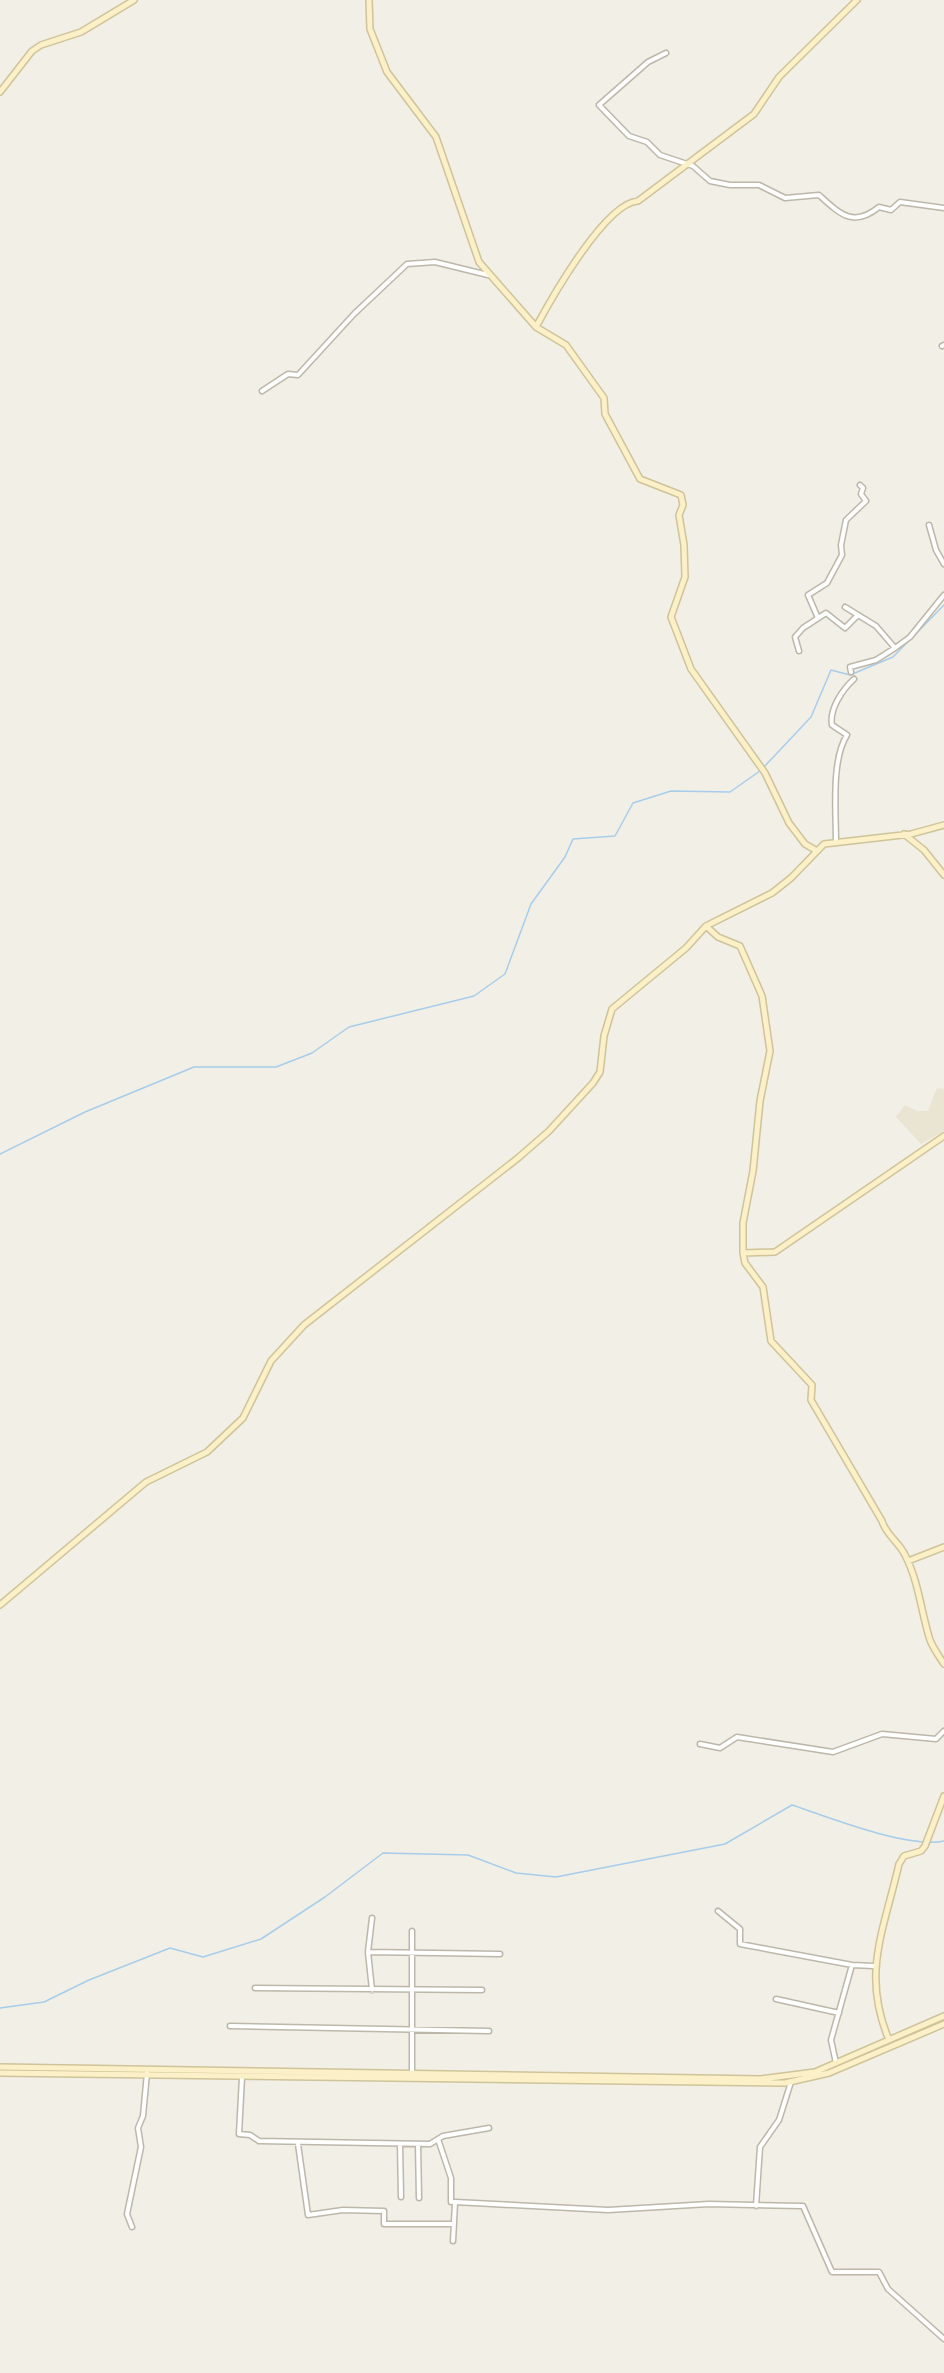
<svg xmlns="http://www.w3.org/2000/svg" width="944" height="2373" font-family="Quicksand,sans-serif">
  <rect width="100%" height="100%" fill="#f2efe7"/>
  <path fill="#eae4d2" d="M937 1088 944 1089V1131L921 1144 896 1117 905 1105 917 1111H928Z"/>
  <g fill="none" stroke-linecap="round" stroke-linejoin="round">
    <path stroke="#a7cdeb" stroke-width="1.5" d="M763 768 811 717 831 670 850 675 893 657 944 605
      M0 1154 85 1112 194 1067H276L312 1053 349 1027 474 996 505 974 531 904 565 857 573 839 615 836 633 803 671 791 730 792 760 771
      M0 2008 44 2002 89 1980 170 1948 203 1957 261 1939 325 1897 383 1853 468 1855 516 1873 556 1877 725 1844 792 1805C828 1817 908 1849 944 1841"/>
    <g stroke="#bdb7aa" stroke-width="7">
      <path id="street" d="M666 53 648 62 599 105 629 136 647 142 660 155 693 166 710 181 730 185H759L785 198 819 195C840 214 853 228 879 207L891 210 900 202 944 208
        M942 346 944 345
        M262 391 288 374 298 375 354 314 407 264 435 262 488 275
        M929 525 936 550 944 564
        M845 607 876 626 895 648
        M818 618 808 595 827 583 842 555 841 545 846 520 866 501 861 494 863 488 860 485
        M799 651 795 637 803 628 826 613 845 628 857 616
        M851 672 850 667 876 660 895 648 910 637 944 595
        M836 842C836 812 831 760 847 735L832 725C829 709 843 689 854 679
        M700 1744 720 1748 737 1737 833 1752 882 1734 936 1739 944 1731
        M718 1911 740 1929V1944L852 1965 874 1966
        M368 1952 500 1954
        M255 1988 482 1990
        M372 1990 368 1952 372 1918
        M776 1999 839 2013
        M230 2026 489 2031
        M836 2063 831 2040 852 1965
        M412 2073V1931
        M242 2077 239 2134 250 2135 259 2141 430 2144 443 2136 489 2128
        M438 2139 451 2178V2202H455L608 2210 709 2204 803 2206 832 2272H879L888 2289 944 2339
        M298 2144 308 2215 343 2210 384 2211V2224H454
        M400 2144 401 2197
        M418 2144 419 2198
        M756 2206 760 2147 779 2120 791 2082
        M132 2227 127 2214 141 2147 138 2128 143 2116 147 2073
        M453 2241 455 2203"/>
    </g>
    <g stroke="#cfc399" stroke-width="8">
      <path id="secondary" d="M369 0 370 29 387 72 436 137 479 262 536 327 566 345 604 398 605 414 640 479 681 495 683 505 679 515 684 545 685 577 671 617 691 669 765 773 789 823 805 844 817 851
        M0 92 32 51 41 45 81 32 134 0
        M536 327C551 299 605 203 638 201L754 114 779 77 857 0
        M904 834 924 850 944 875
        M706 926 718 937 740 946 762 996 770 1051 760 1101 753 1171 743 1223V1253L745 1263 763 1287 771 1341 812 1385 811 1400 882 1521C886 1535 899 1542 905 1555 919 1582 921 1612 930 1640 933 1648 939 1656 944 1664
        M743 1253 775 1252 944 1136
        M908 1561 944 1547
        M0 1605 146 1482 207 1452 243 1418 271 1361 304 1325 518 1158 549 1131 593 1083 600 1072 604 1036 612 1009 686 948 706 926 772 893 791 878 824 844 911 834 944 825
        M889 2040C861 1974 884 1930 899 1864L904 1856 921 1851 925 1846 944 1796
        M0 2067 761 2079 815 2072 944 2016
        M0 2073 785 2083 829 2073 944 2024"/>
    </g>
    <use href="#street" stroke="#fff" stroke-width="4"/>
    <use href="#secondary" stroke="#fbf0c8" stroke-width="5"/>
  </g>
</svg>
